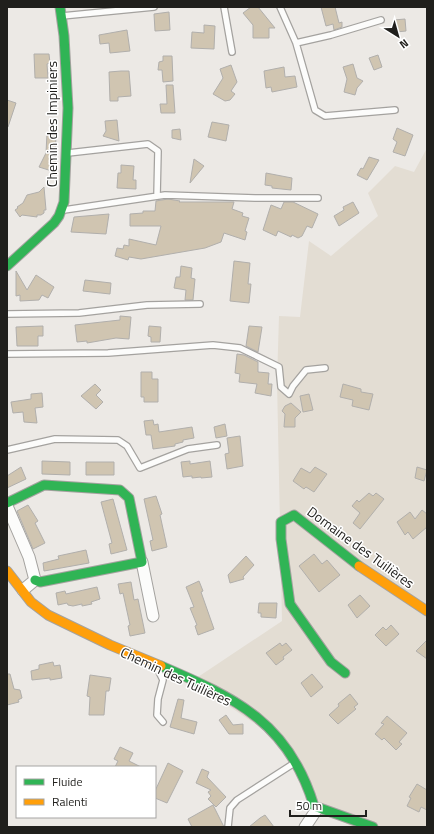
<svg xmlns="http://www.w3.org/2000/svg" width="434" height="834" font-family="'Titillium Web',sans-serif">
  <rect width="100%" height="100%" fill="#ece9e5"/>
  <path fill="#e3ddd3" d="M427 148V827H353L317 809 283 743 192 681 282 621 277 381 279 316 300 317 309 241 331 256 378 216 368 193 395 166 414 172Z"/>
  <path fill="#d0c5b1" stroke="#b1afac" d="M251 7H258L275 28H269V38H253V25L243 13Z
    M321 7H335L339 23 342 22V27L334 30 333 24 326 26Z
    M169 12 170 30 155 31 154 14Z
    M405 19 406 31 396 32 394 20Z
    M204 25 215 26 214 49 191 48 192 32 204 33Z
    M127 30 130 51 110 53 109 43 100 44 99 35Z
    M34 54H49L50 63 47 64 48 78H35Z
    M378 55 382 67 374 70 369 58Z
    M163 56H172L173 81 163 82 162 70H158L159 62 163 61Z
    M353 64 357 78 363 81 357 88 355 95 344 92 347 79 343 67Z
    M231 65 237 82 231 91 235 94 230 100 225 101 213 94 223 78 220 69Z
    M284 67 285 77 295 76 297 87 272 92 271 87 266 88 264 71Z
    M121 71H129L131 96 118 97V101H110L109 72Z
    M166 85H173L175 113H161L160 104H167Z
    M7 100 16 103 8 127 7 126Z
    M117 120 119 141 103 136 106 131 105 121Z
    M212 122 229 125 226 141 208 137Z
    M397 128 413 135 405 156 393 152 397 142 393 139Z
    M180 129 181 140 172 138V130Z
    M47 133H56L55 172 39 167 46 153Z
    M369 157 379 160 367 180 357 175 361 168 363 169Z
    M194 159 204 166 190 183Z
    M121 165 134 166 133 180H136V189L117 188 118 173H121Z
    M266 173 292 178 291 190 272 188V186L265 185Z
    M44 187 46 210H44V213L41 215H37V217L22 215 20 217 15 210 18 208 17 207 23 203 27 195 39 192Z
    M168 199 180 201 179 202H234L232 209 243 213 242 216 249 218 245 231 247 232 245 240 224 233 221 242 205 248 141 259 129 257 128 260 115 256 117 248 123 249 124 245 129 246V239L156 245 161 226H130V214L143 213V211H155L156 201Z
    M284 202H293L318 214 312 228 307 226 302 236 298 238 292 235 291 237 278 231 276 236 263 230 271 205 281 209Z
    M353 202 359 213 339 226 334 216 344 210 343 207Z
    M109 214 106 234 71 232 74 217Z
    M234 261 250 263 248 284H251L249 303 230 301Z
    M181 266 192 268 191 278 195 279 193 300H185L186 290 174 288 176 277H180Z
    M16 271 27 290 36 275 54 287 48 298 42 295 39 300 20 301V295L16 296Z
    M85 280 111 283 110 294 83 291Z
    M120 316 131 317 129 339 116 338 87 343V341L77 342 75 325 120 320Z
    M43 326V336H38V346H17L16 327Z
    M149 326 161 327 160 342H151V337L148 336Z
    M249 326 262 327 258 352 246 346Z
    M237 354 244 355 258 362V372L269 373 268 384H272L271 396 255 393 257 384 239 382 240 374 235 373Z
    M141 372H152V379H158V402H144V397H141Z
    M95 384 101 390 96 395 103 402 96 409 81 396Z
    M343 384 361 389V392L373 394 369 410 352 406 353 400 340 397Z
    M42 393 43 407 35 408 37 423 24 422 23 412 13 413 11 402 31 399V394Z
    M309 394 313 410 303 412 300 396Z
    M291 403 301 412 295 418V427H284L285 414 282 411 285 406Z
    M153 420 154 425 158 424 159 432 192 427 194 438 183 440V442L175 444V446L153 449 151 435H146L144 421Z
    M225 424 227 436 216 438 214 427Z
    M240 436 243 466 227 469 225 454 229 453 227 438Z
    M42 461 70 462V475L42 474Z
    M190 461V464L210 461 212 477 201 478V477L192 478V476L183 477 181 462Z
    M86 462H114V475H86Z
    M21 467 26 479 7 488V476Z
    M315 467 327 474 314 492 306 487 304 489 293 481 301 468 310 473Z
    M417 467 427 470 424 481 415 478Z
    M369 493 373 496 376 493 384 499 360 529 353 523 360 513 352 506 357 500 359 502Z
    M156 496 162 514 160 515 167 547 152 551 150 541 153 540 144 499Z
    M113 499 127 550 111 554 109 544 112 543 101 502Z
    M28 505 38 521 35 523 45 543 33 549 17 511Z
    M422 510 427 514V527L413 539 408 532 405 535 397 522 410 512 415 519Z
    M86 550 89 563 44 571 43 563 59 559 58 556Z
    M314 554 322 564 327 560 340 575 319 592 299 566Z
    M246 556 254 565 243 577 244 579 230 583 228 575Z
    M199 581 203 591 201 592 214 629 198 635 195 626 197 625 190 608 194 607 186 587Z
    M131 582 134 600 138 599 145 633 130 636 128 626 130 625 123 593 120 594 118 584Z
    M97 587 100 599 91 602 92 604 82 606V604L73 606 68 605 67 603 58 605 56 593 65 591 66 594Z
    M360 595 370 606 357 618 348 605Z
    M259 603H277L276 618 261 617V613H258Z
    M391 625 399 634 386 646 375 635 383 627 386 630Z
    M427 640V659L416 651Z
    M280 643 282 646 286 643 292 650 283 657 284 659 276 665 266 653Z
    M53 662 54 666 60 665 62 678 50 680V678L32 680 31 671 39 669V665Z
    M7 674H10L14 689 20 690 22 698 18 700 19 702 7 705Z
    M312 674 323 687 311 697 301 683Z
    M90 675 111 678 109 691H106L104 715H89L90 697 87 696Z
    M350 694 358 704 354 707 356 709 338 724 329 715 339 706 338 704Z
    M178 699 184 700 181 718 197 722 194 734 170 727Z
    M226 715 233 725 243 724V734H229L219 720Z
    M387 716 407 733 399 742 402 744 396 750 384 738 382 740 375 734 384 724 381 723Z
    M120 747 133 753 129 761 141 767H115L118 761 114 759Z
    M168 763 183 771 167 803 155 798V791Z
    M202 769 209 772 207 777 226 797 216 807 208 799 211 796 208 792 211 790 196 783Z
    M417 784 427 790V810L421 807 419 812 407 806 411 798 409 797Z
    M213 805 224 827H192L188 819Z
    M265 815 274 827H249L260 818Z"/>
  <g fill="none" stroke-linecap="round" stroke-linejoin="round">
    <g stroke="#a4a29f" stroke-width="8">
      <path id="lane" d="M224 7 232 52
        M280 7 296 43 315 110 325 116 395 110
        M62 16 154 7
        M296 43 331 35 381 20
        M68 153 148 144 158 151 157 196
        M64 210 165 195 255 198H318
        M7 314 79 313 147 305 200 304
        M7 354 108 353 213 345 240 348 279 367 281 387 289 394 293 386 306 370 325 368
        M7 450 55 439 118 440 127 446 140 468 188 449 217 445
        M157 668 163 680 158 699 157 715 163 722
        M228 827 230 808 237 800 296 762"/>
    </g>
    <g stroke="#a4a29f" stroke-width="13">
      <path id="street" d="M7 506 29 557 35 580 23 590
        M142 562 153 616
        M305 827 317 809"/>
    </g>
    <g stroke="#a4a29f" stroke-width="11">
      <path id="fast" d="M7 266 54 223 59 216 64 202 68 108 64 36 60 7
        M7 503 44 485 120 490 129 498 142 562 40 582 35 580
        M161 666C236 698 289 723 314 806L373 827
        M345 673 331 662 290 604 281 539V522L294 515 359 566"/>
    </g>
    <g stroke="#a4a29f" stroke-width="11">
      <path id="slow" d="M359 566 427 611
        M7 571 31 602 48 615 110 645 161 666"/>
    </g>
    <use href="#lane" stroke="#fcfcfb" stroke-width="5.5"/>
    <use href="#street" stroke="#fcfcfb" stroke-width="11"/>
    <use href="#fast" stroke="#30b455" stroke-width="9"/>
    <use href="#slow" stroke="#ff9f0a" stroke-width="9"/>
  </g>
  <g text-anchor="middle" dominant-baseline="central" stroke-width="3" stroke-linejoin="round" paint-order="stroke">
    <g font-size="14" fill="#201f1c" stroke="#fff">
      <text transform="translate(51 124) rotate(-90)">Chemin des Impiniers</text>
      <text transform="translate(361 547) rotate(36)">Domaine des Tuilières</text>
      <text transform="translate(176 676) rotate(25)">Chemin des Tuilières</text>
    </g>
  </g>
  <rect width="434" height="834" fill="none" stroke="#201f1c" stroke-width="16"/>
  <rect x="16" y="766" width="140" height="52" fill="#ffffff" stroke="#a6a5a4"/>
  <rect x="24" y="779" width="20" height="6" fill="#30b455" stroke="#a6a5a4"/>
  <text x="52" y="786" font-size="12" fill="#201f1c">Fluide</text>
  <rect x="24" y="799" width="20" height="6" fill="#ff9f0a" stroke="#a6a5a4"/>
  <text x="52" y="806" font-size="12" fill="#201f1c">Ralenti</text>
  <g transform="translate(398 36) rotate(143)" stroke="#ffffff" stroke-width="3" paint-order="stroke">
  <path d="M0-3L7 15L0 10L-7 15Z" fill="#201f1c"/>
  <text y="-6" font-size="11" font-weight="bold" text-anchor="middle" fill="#201f1c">N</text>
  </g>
  <path d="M290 810v6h76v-6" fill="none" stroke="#201f1c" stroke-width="2"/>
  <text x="296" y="810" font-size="12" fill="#201f1c" stroke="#ffffff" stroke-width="3" paint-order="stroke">50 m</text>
</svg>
